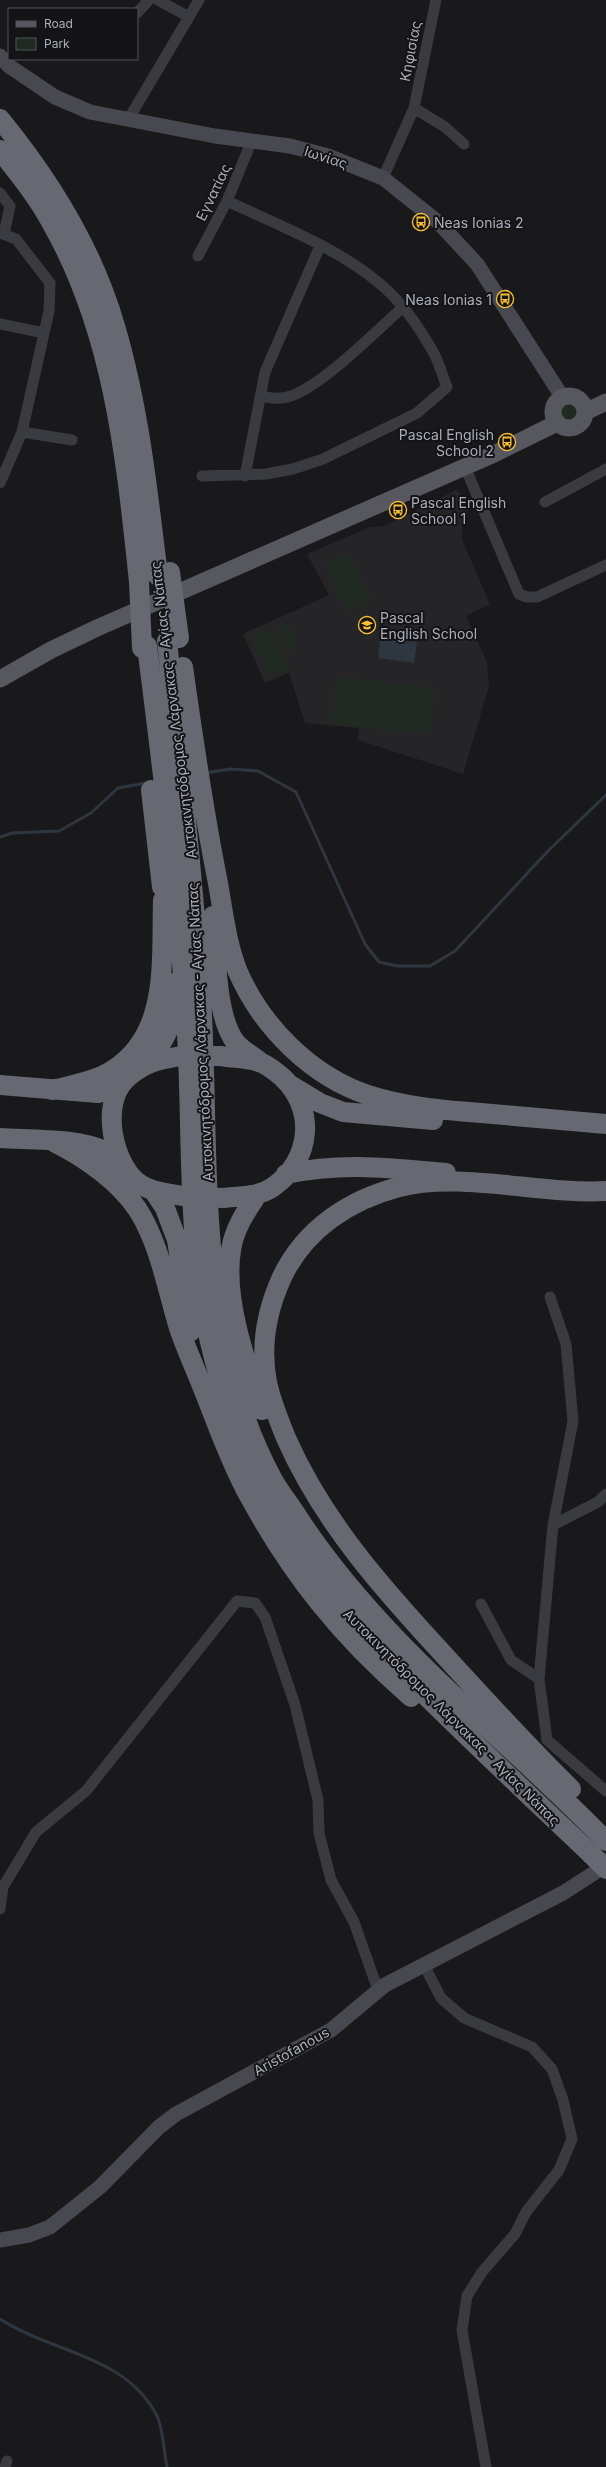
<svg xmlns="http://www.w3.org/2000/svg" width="606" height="2467" font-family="Inter,sans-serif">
  <rect width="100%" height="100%" fill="#19191b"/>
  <path fill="#252528" d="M456 490 464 496 469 509 462 526V540L490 604 466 616 487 662 489 686 463 774 358 740 359 728 305 723 289 673 265 683 243 634 329 595 307 554 370 527 385 526Z"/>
  <path fill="#212a22" d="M560 412a9 9 0 1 1 18 0a9 9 0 1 1-18 0Z
    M348 552 371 601 346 612 324 563Z
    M288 623 298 647 286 652 276 629Z
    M272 630 288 667 269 676 252 638Z
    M336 677 435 688 430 734 331 724Z"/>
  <path fill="#2e3740" d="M380 638 417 642 414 663 378 658Z"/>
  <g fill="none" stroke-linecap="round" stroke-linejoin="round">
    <path stroke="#2e3740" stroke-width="3" d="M205 773 230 769 258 771 296 792 365 944 379 962 397 966H430L455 951 548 851 606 795
      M0 837 12 833 59 831 91 813 118 788 146 783
      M0 2319C52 2353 126 2355 157 2416 163 2428 164 2453 167 2467"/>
    <path stroke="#3a3b40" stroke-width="11" d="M158 0 189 17
      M137 13 149 0
      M414 108 445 127 464 144
      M128 120 199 0
      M383 178 414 108 436 0
      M0 193 10 206 4 234
      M0 233 16 239 50 283 49 311 22 432 0 483
      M198 256 227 201 252 140
      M0 324 44 333
      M260 396C271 398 280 400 291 396 323 385 375 332 402 308
      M22 432 72 440
      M465 467 519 594 527 597H537L606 565
      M202 476 266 474 293 469 323 459 417 413 447 387C442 375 439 361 432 350 419 327 400 300 379 283 336 247 278 225 227 201
      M245 476 265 372 320 246
      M545 502 606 469
      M550 1297 566 1344 573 1421 553 1525 539 1679 547 1740 606 1791
      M553 1525 598 1502 606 1494
      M481 1604 511 1660 539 1679
      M0 1909 3 1887 36 1832 86 1791 237 1601 255 1603 265 1617 295 1705 318 1800 319 1833 331 1880 354 1922 378 1990
      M424 1965 441 1998 464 2018 532 2047 552 2069 563 2100 572 2139 559 2170 526 2212 515 2234 482 2272 467 2296 462 2330 486 2467
      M5 2467 7 2461"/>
    <path stroke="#484950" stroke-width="15" d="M0 56 9 66 55 97 90 112 215 136 290 146 328 156 383 178 438 222 477 264 563 398
      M0 2240 29 2235 50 2227 100 2187 159 2127 176 2114 331 2030 385 1985 563 1893 594 1873 606 1861"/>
    <path stroke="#56575f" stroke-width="17" d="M553 412a16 16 0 1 1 32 0a16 16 0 1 1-32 0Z
      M585 412 606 402
      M0 679 51 650 97 628 492 455 557 423"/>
    <path stroke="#666872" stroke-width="20" d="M0 119C50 180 93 250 115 326 139 407 148 493 158 576
      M0 150C18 173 37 196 51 222 114 332 126 458 139 582
      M167 641C180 760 193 878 201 997 211 1159 193 1333 273 1480 281 1494 291 1506 299 1519 382 1645 502 1734 606 1841
      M147 646C162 765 177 884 185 1004 192 1087 188 1172 196 1255 206 1363 243 1468 304 1559 332 1602 370 1639 406 1676 467 1737 530 1796 592 1855
      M183 667C193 738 203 808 217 878 223 909 226 943 238 972 262 1027 311 1076 368 1095 405 1107 443 1110 481 1113 523 1117 564 1120 606 1124
      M151 790 162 887
      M213 916C216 950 215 1017 236 1043 242 1050 253 1056 260 1062
      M181 1056C157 1060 142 1063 124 1081 101 1106 113 1162 137 1182 149 1192 168 1193 183 1196
      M220 1056C233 1058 247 1058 259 1062 267 1064 276 1072 282 1077 316 1108 312 1160 273 1187 259 1197 240 1196 223 1198
      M140 1068C169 1040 175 1023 171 983
      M0 1085 98 1093 123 1082
      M292 1086 320 1103 343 1112 433 1120
      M52 1090C68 1086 86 1083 102 1076 171 1043 161 964 163 900
      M0 1138C30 1140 78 1138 104 1151 110 1154 116 1160 121 1164
      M54 1142C84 1157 119 1181 138 1210 160 1245 167 1289 179 1328 186 1349 196 1370 204 1391 218 1426 230 1461 248 1494 292 1575 341 1636 411 1697
      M286 1174C342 1162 390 1168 446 1173
      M153 1190 165 1208 177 1240 191 1331
      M257 1195C246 1211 234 1229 231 1250 223 1299 246 1363 262 1410
      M571 1789C527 1746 486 1701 445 1656 383 1589 323 1522 286 1438 279 1420 271 1402 267 1382 260 1346 267 1310 282 1277 305 1229 349 1200 399 1187 460 1171 542 1195 606 1191"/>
    <path stroke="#666872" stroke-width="20" d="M170 572 179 638
      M139 582 142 648
      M181 1056H220
      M183 1196 223 1198
      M592 1855 606 1869"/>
  </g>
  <defs>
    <g id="bus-ring" transform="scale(0.9)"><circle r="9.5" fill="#141416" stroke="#f8be35" stroke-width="1.5"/><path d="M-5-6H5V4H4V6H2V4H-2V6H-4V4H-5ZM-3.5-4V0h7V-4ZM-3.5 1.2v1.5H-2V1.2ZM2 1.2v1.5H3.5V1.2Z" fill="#f8be35"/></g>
    <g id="school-ring" transform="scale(0.9)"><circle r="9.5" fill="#141416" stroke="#f8be35" stroke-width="1.5"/><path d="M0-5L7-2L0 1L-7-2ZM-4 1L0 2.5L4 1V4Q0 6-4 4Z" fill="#f8be35"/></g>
  </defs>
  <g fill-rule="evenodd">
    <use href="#bus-ring" x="421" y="222"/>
    <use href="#bus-ring" x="505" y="299"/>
    <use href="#bus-ring" x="507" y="442"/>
    <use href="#bus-ring" x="398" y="510"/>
    <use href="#school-ring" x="367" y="625"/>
  </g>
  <g text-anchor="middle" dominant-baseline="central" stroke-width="4" stroke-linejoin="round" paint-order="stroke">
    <g font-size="14" fill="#abafbb" stroke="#141416">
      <text transform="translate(410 51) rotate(-79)">Κηφισίας</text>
      <text transform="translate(326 157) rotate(18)">Ιωνίας</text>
      <text transform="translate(213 192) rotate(-64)">Εγνατίας</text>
      <text transform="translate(173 710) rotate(-97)">Αυτοκινητόδρομος Λάρνακας - Αγίας Νάπας</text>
      <text transform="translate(200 1032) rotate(-93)">Αυτοκινητόδρομος Λάρνακας - Αγίας Νάπας</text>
      <text transform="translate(452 1717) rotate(45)">Αυτοκινητόδρομος Λάρνακας - Αγίας Νάπας</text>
      <text transform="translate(291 2051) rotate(-29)">Aristofanous</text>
    </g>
    <g font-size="14" fill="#abafbb" stroke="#141416" text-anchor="start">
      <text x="434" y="222">Neas Ionias 2</text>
      <text x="492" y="299" text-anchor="end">Neas Ionias 1</text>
      <text x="494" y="434" text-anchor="end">Pascal English<tspan x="494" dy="16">School 2</tspan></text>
      <text x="411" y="502">Pascal English<tspan x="411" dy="16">School 1</tspan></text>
      <text x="380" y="617">Pascal<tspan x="380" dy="16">English School</tspan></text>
    </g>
  </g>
  <rect x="8" y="8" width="130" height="52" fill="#141416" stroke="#505258"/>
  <rect x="16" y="21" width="20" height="6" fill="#56575f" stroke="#505258"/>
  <text x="44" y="28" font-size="12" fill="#abafbb">Road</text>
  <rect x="16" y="38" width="20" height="12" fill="#212a22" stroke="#505258"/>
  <text x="44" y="48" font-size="12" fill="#abafbb">Park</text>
</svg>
